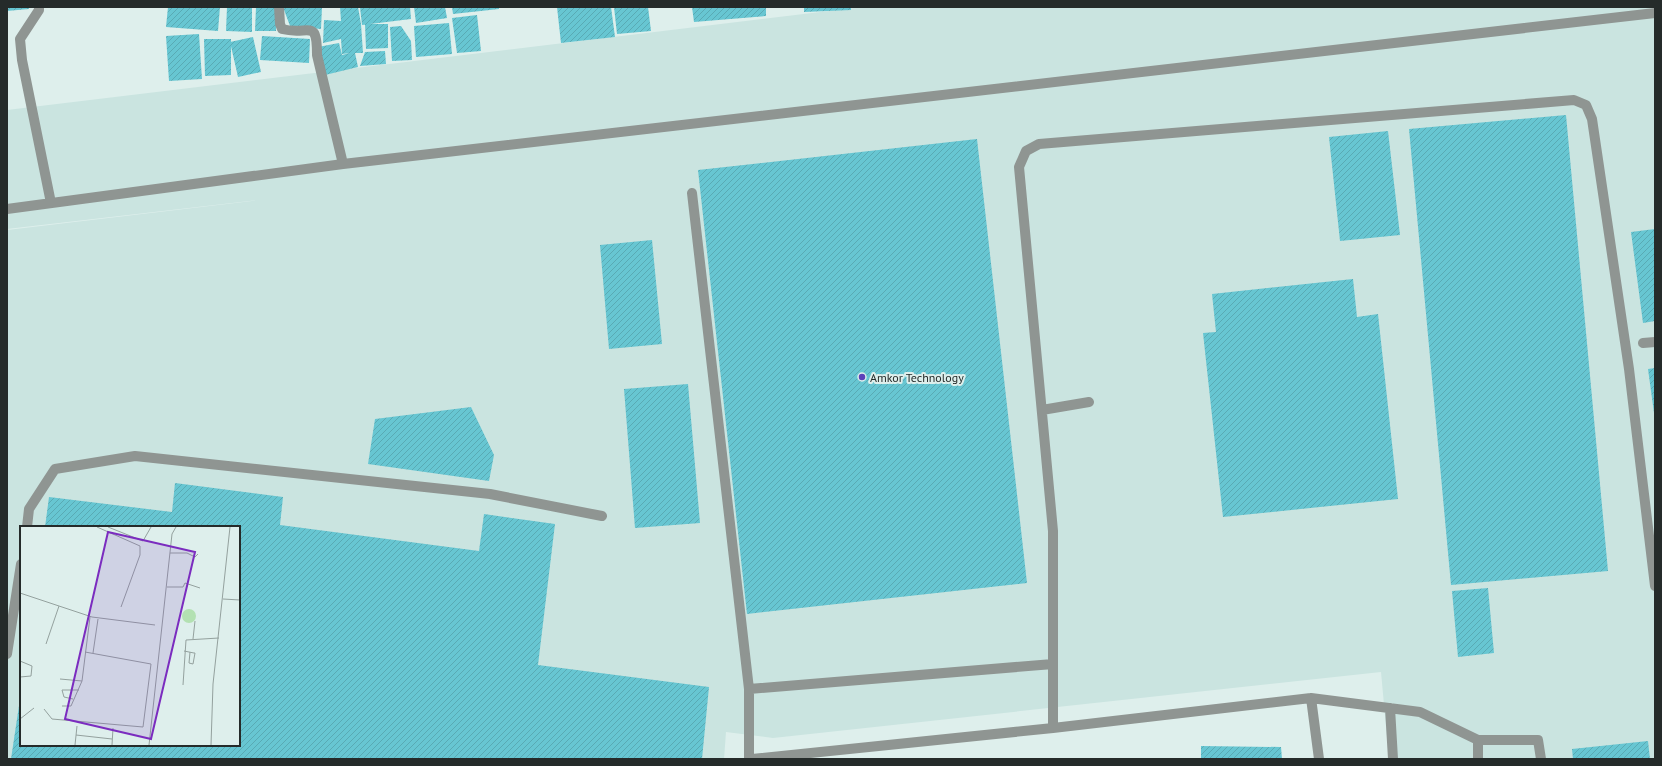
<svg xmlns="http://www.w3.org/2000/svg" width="1662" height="766" font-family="'PT Sans',sans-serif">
  <defs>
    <pattern id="building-hatch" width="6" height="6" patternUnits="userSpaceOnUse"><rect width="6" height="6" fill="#67c6d2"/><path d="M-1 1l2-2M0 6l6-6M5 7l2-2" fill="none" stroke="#59aab4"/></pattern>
  </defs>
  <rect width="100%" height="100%" fill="#deefec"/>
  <path fill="#cae4e0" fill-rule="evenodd" d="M862 7H1655V759H1389L1381 672 773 738 726 732 724 759H7V230L276 198 7 229V110ZM21 527H239V745H21Z"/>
  <path fill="url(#building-hatch)" d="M7 7H29V9L7 11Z
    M168 7H220L218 31 166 27Z
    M227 7H252V32L226 31Z
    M256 7H276V31H255Z
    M283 7H322L321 29 290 26Z
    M340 7H358L361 24 363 53H355L358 67 325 75 318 47 339 43 342 55 350 53 342 54 341 39 323 43 324 20 341 21Z
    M360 7H410L411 19 362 25Z
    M414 7H445L447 18 416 23Z
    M452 7H499V9L453 14Z
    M557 7H611L615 37 561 43Z
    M614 7H648L651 31 617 34Z
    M692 7H766V16L694 22Z
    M804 7H851V10L804 12Z
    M477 15 481 51 457 53 452 18Z
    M449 23 452 54 416 57 414 26Z
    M365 24H388V48L366 49Z
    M401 26 411 41 412 60 392 61 390 27Z
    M199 34 202 79 169 81 166 36Z
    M262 36 310 39 309 63 260 60Z
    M253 37 261 72 238 77 230 42Z
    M204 39H231V75L205 76Z
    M385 51 386 64 360 66 365 52Z
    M1566 115 1608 571 1451 585 1409 129Z
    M1388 131 1400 235 1340 241 1329 137Z
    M977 139 1027 583 747 614 698 170Z
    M1655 229V321L1643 323 1631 232Z
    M652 240 662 344 609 349 600 245Z
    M1353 279 1357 317 1378 314 1398 499 1223 517 1203 333 1216 332 1212 294Z
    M1655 368V413H1654L1648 369Z
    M688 384 700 523 635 528 624 389Z
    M471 407 494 455 489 481 368 464 375 419Z
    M175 483 283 497 280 525 479 551 484 514 555 524 538 665 709 687 702 759H11L20 699 21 745H239V527H45L49 497 172 512Z
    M1488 588 1494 653 1458 657 1452 591Z
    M1648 741 1650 759H1573L1572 749Z
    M1201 746 1281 747 1282 759H1201Z"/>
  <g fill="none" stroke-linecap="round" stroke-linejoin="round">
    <path stroke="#8f9592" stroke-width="10" d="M39 7V10L20 39 22 60 51 203
      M279 7 280 24 282 29C309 36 317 17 317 55L343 164
      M692 193 749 689V759
      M7 209 343 164 1655 13
      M1643 343 1655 342
      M1042 410 1089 402
      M27 527 29 509 55 469 135 456 490 494 602 516
      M7 654 21 564
      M749 689 1053 664
      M1311 698 1319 759
      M1390 708 1393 759
      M1053 728V531L1019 167 1026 151 1039 144 1574 100 1586 105 1592 119 1629 369 1655 586
      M1478 740V759
      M752 759 1053 728 1311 698 1420 712 1478 740H1538L1541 759"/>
  </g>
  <circle fill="#5c41b9" stroke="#deefec" stroke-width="1.5" cx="862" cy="377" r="4"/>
  <g text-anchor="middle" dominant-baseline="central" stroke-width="4" stroke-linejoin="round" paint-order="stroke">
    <g font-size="12" fill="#252b2a" stroke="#deefec" text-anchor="start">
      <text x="870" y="377">Amkor Technology</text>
    </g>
  </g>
  <g transform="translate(20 526)">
    <rect width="220" height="220" fill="#deefec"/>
    <path d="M162 90a7 7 0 1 1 14 0a7 7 0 1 1-14 0Z" fill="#b3e1b2"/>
    <path fill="none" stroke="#94a19e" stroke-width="1" d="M77 1 120 20V29L101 81M88 1 123 15 131 1M150 27H167L175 31 178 28M147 61H163L165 57 180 62M0 67 72 91 135 99M203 73 220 74M173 113 175 95M26 118 39 80M164 125 174 127H175L173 138 169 137 170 126M73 127 78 93M0 135 12 140 11 150 0 151M40 153 62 155M163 159 166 114 199 112M53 173 44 171 42 164H59M42 180H51L62 155 70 91M24 183 32 193 123 201 131 138 65 126M0 193 14 182M56 209 92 213M55 219 57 200M92 219 93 202M129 219 152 8 156 1M191 219 193 158 210 1"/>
    <path fill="#7b2cbf" fill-opacity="0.15" stroke="#7b2cbf" stroke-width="2" d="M88 6 175 26 131 213 45 193Z"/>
    <rect width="220" height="220" fill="none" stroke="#252b2a" stroke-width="2"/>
  </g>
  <rect width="1662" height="766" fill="none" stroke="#252b2a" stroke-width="16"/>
</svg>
